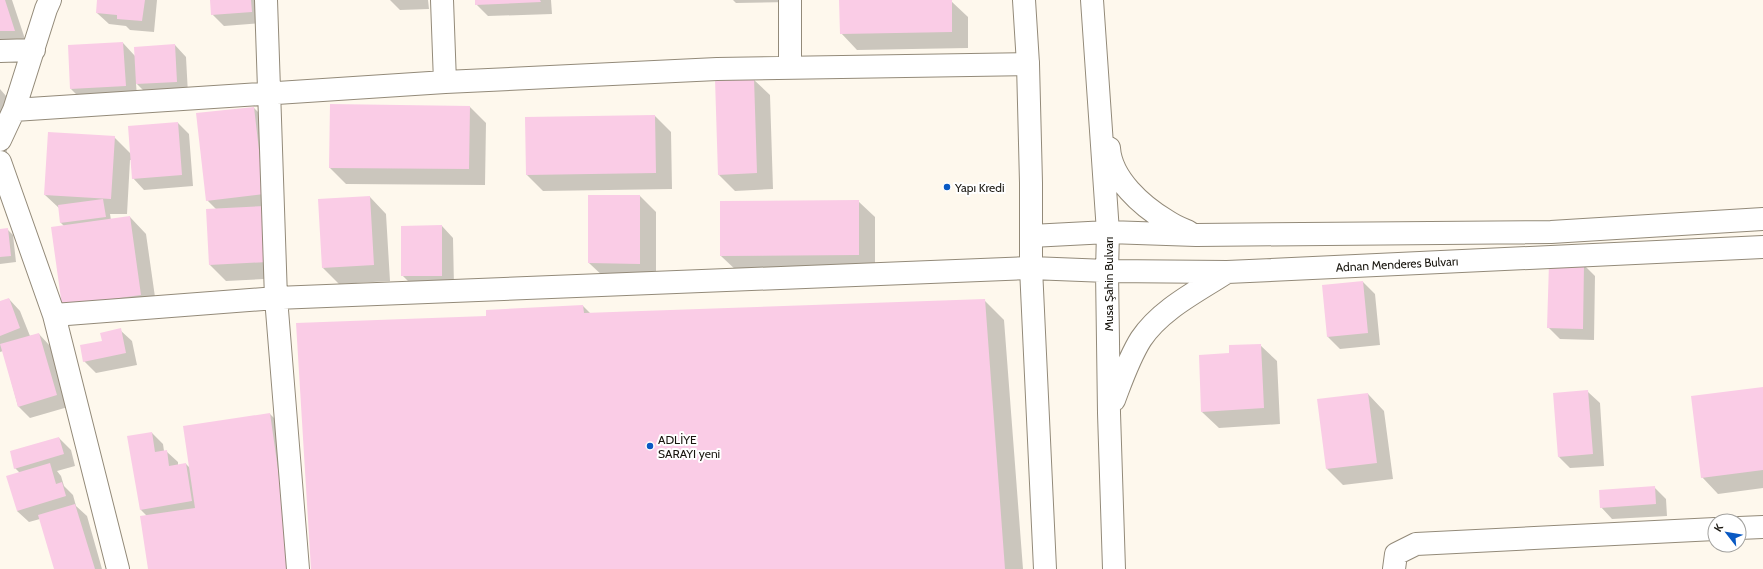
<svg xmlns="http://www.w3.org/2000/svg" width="1763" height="569" font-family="Cabin,sans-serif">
  <rect width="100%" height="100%" fill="#fef8ed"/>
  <path fill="#0003" d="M0 0H12L26 42H0Z
    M98 0H157L154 32 130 30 126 26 109 24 97 13Z
    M211 0H261L263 23 224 26 212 14Z
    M390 0H428L429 9 400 10Z
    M476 0H551L552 14 488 16 476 4Z
    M733 0H791V2L736 3Z
    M840 0 951 1 968 17V48L857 50 841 33Z
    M123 43 135 56 175 45 186 57 188 94 148 95 136 83 137 97 83 101 71 89 69 46Z
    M753 79 770 95 773 189 735 191 719 175Z
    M0 89 6 96 7 154H0Z
    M470 107 486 123 485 185 346 184 330 168Z
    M254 108 270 124 284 278 226 281 210 265 216 209 207 200Z
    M655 116 671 132 672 189 543 191 527 175 526 118Z
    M178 123 189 134 193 186 144 190 133 178 131 160H130L127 214H110L111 220 130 217 146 234 157 311 79 322 65 227 61 223 59 208 45 195 114 137 131 154Z
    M640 196 656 212V280L606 279 589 263Z
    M370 197 386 214 390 281 339 284 323 268Z
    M858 201 875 217V271L738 272 721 256Z
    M442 226 453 238 454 287H414L402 275Z
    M7 229 13 235 16 262 0 264V230Z
    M1584 265 1595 276 1594 340 1560 339 1548 327Z
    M1363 282 1375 294 1380 345 1340 349 1328 337 1323 286Z
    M9 299 20 311 30 336 39 334 50 346 68 407 30 418 18 406 3 351 0 352V302Z
    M984 300 1004 320 1023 569H312L583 306 591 314Z
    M120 330 132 341 137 365 96 373 84 361 103 342Z
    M1260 345 1277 361 1280 424 1219 428 1202 412Z
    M1763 388V488L1718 494 1702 477Z
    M1588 392 1600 403 1604 466 1570 468 1559 457Z
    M1368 394 1384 411 1393 479 1343 485 1327 469 1318 400Z
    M270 414 290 434 309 569H149L147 516 141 510 152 433 163 444 164 451H166L178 462V466L186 464 191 469Z
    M59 438 71 450 75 466 57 471 61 476 64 486 73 495 76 506 87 516 102 569H55L40 519 29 522 17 511 20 473 15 468Z
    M1654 487 1666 499 1667 516 1612 519 1601 507Z"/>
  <path fill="#facce6" d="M0 0H5L15 31H0Z
    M97 0H145L142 21 117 19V15L96 13Z
    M210 0H251L252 12 211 15Z
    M475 0H540L541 2 475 5Z
    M839 0H952V32L840 34Z
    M123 42 126 86 70 89 68 45Z
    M175 44 177 82 136 84 134 47Z
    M754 78 757 173 718 175 715 79Z
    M330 104 470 106 469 169 329 168Z
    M254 107 264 194 206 201 196 113Z
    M655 115 656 173 526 175 525 117Z
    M178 122 182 175 132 179 128 126Z
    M48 132 115 136 111 199 44 195Z
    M588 195H640V264L588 263Z
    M370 196 374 265 322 268 318 199Z
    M103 199 106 217 60 223 58 205Z
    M859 200V255L720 256V201Z
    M265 206 268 262 209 265 206 209Z
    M130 216 141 295 62 306 51 227Z
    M442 225V276H401V226Z
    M8 228 11 256 0 257V229Z
    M1549 263 1584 264 1583 329 1547 328Z
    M1363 281 1368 333 1327 337 1322 285Z
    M9 298 20 328 0 336V301Z
    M985 299 1005 569H311L296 323 486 316V310L583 305 584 313Z
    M121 328 126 353 83 362 80 345 102 341 100 333Z
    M39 333 57 395 18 407 0 344Z
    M1261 344 1264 408 1201 412 1199 355 1229 353V345Z
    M1763 387V470L1701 478 1691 396Z
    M1588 390 1593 454 1558 457 1553 393Z
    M1368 393 1377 463 1326 469 1317 399Z
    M270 413 292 569H148L140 516 195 508 183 426Z
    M152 432 155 452 167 450 169 466 186 463 192 501 140 510 127 436Z
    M59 437 64 454 14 469 10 451Z
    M50 463 56 484 62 482 66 496 17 511 6 476Z
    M1655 486 1656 504 1600 508 1599 490Z
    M75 504 95 569H54L38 515Z"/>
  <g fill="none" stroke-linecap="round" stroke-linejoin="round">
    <g stroke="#938a79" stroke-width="24">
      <path id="minor" d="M266 0 276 298 298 569
        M442 0 445 82
        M790 0V68
        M0 51 34 50
        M14 110 445 82 717 69 1028 64
        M0 140 14 110 46 9 50 0
        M0 162 54 315 118 569
        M54 315 276 298 1031 268
        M1739 528 1763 527
        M1394 569 1396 554 1416 544 1715 529"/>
    </g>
    <g stroke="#938a79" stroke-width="24">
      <path id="major" d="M1024 0 1028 64 1031 183V268L1045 569
        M1092 0 1108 232 1107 271 1109 413 1114 569
        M1109 148C1111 179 1142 206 1167 221 1174 226 1182 229 1189 232
        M1031 236 1108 232 1196 235 1551 232 1763 219
        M1031 268 1107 271 1227 272 1763 247
        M1114 400C1122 379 1129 358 1141 339 1161 309 1198 291 1227 272"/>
    </g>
    <use href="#minor" stroke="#fff" stroke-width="22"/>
    <use href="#major" stroke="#fff" stroke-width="22"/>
  </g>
  <g fill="#0959c3" stroke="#fff" stroke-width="1.5">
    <circle cx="947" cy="187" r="4"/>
    <circle cx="650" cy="446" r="4"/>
  </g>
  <g text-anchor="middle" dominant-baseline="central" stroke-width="4" stroke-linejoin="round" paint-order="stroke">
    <g font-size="12" fill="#19160f" stroke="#fff" text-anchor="start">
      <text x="955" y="187">Yapı Kredi</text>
      <text x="658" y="439">ADLİYE<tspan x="658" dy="14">SARAYI yeni</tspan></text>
    </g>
    <g font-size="12" fill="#19160f" stroke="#fff">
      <text transform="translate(1397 264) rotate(-3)">Adnan Menderes Bulvarı</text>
      <text transform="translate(1108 284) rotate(-90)">Musa Şahin Bulvarı</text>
    </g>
  </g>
  <g transform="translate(1727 533) rotate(301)"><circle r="19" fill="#ffffff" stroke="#a3a29f"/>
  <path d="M0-3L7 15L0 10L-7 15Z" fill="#0959c3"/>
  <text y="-6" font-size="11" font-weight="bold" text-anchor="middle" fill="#19160f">K</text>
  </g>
</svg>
